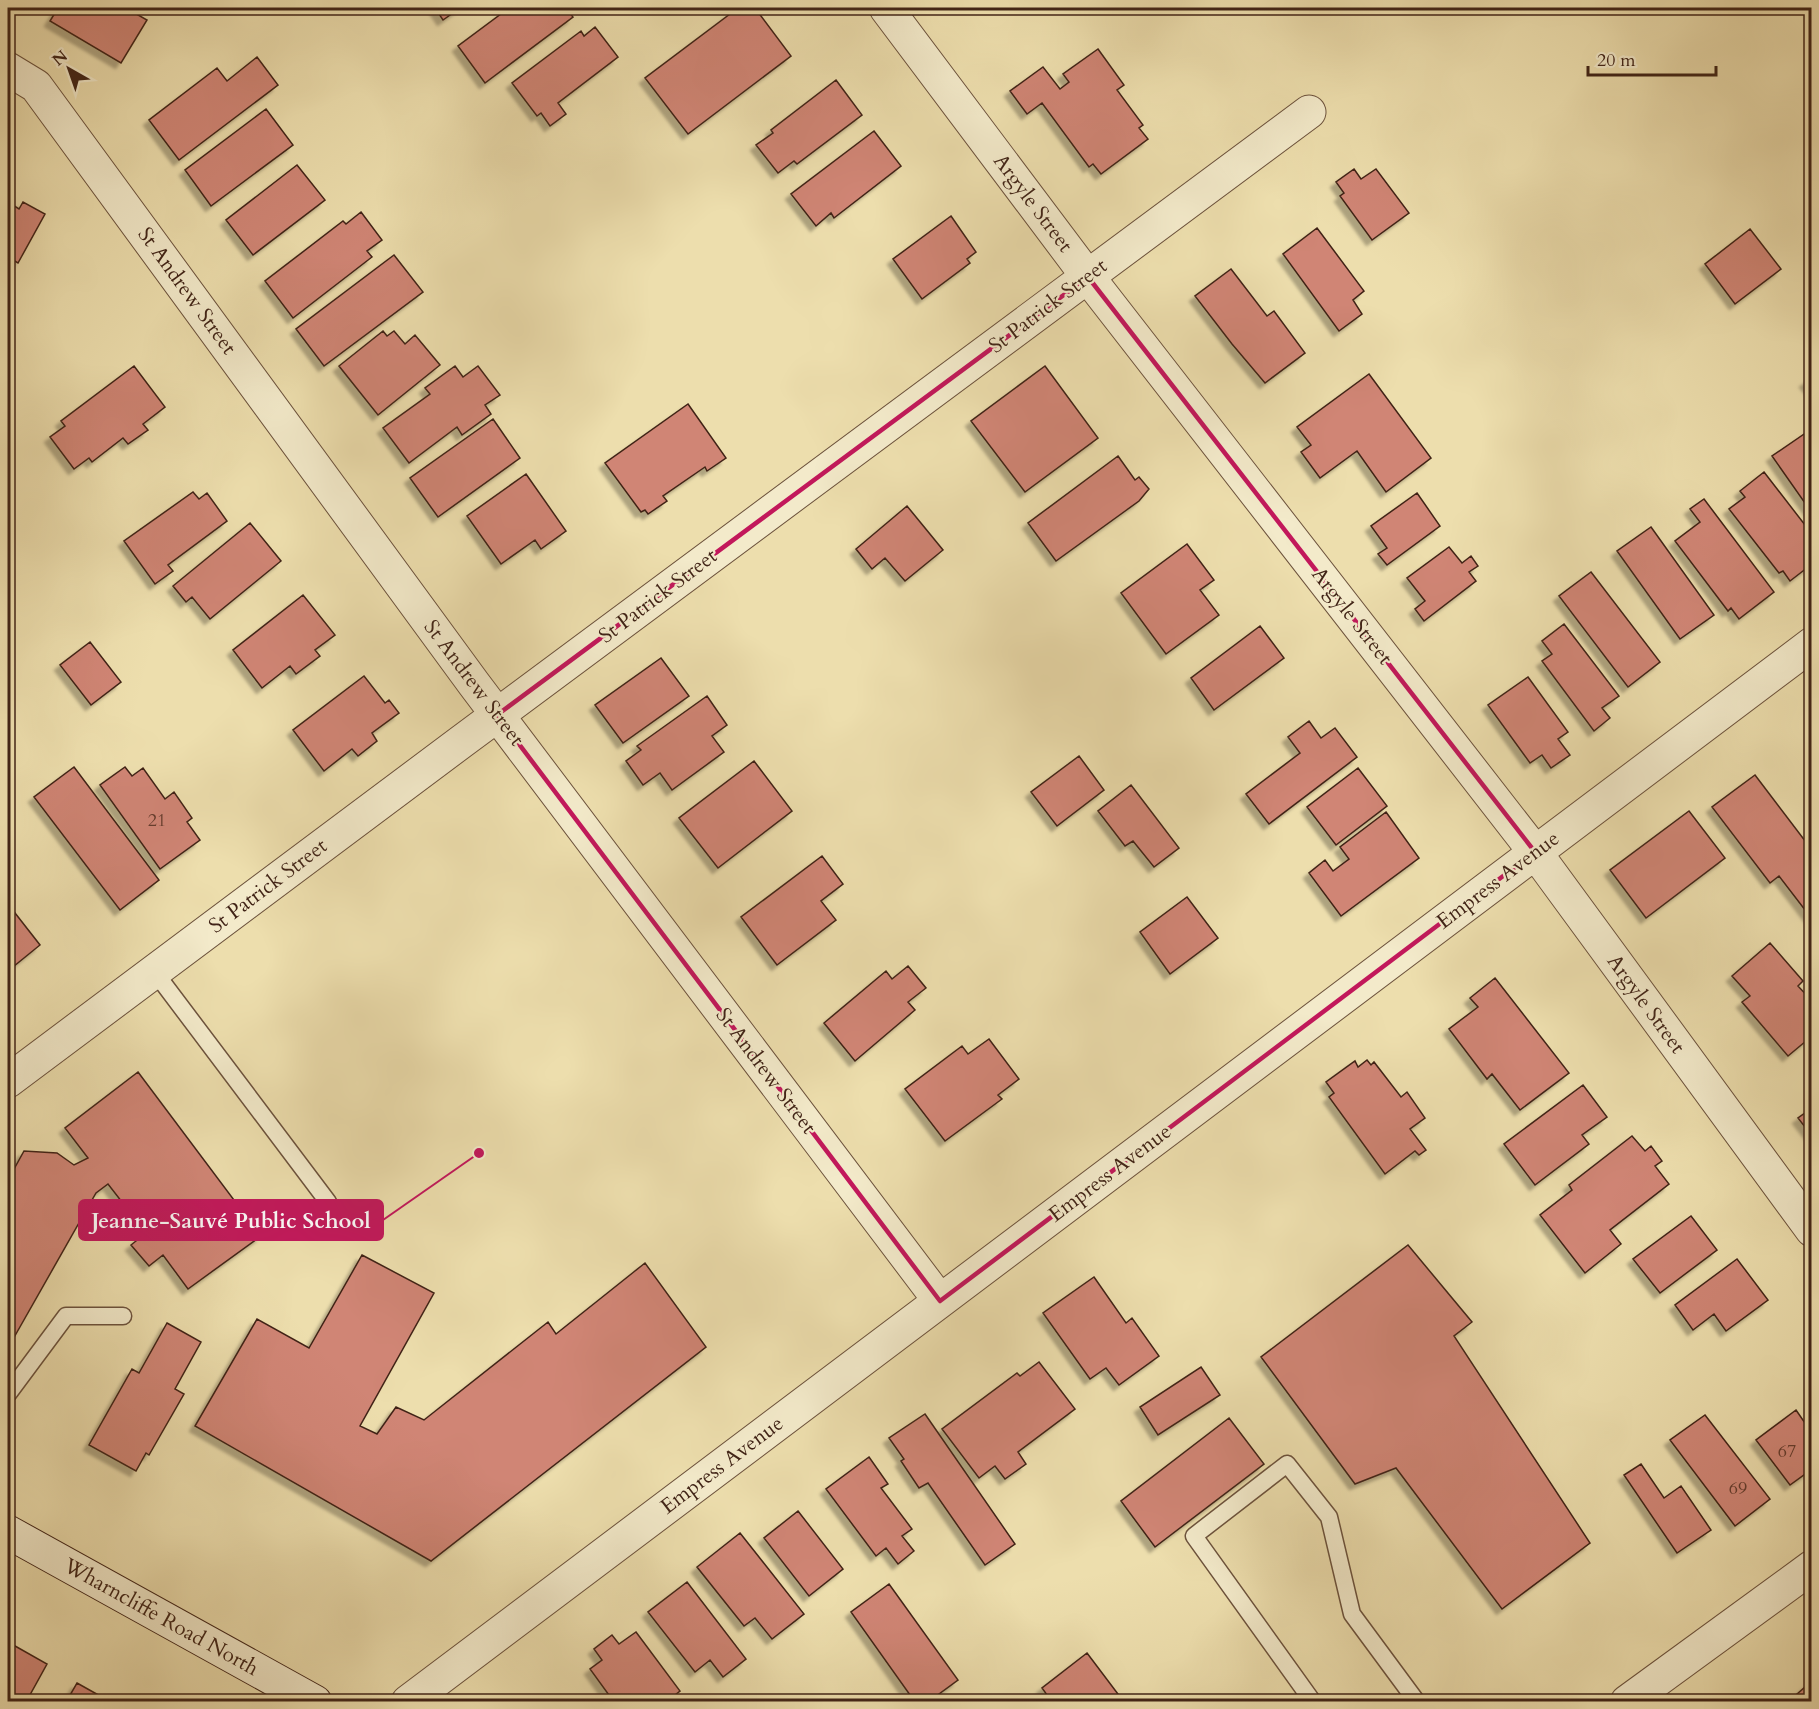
<svg xmlns="http://www.w3.org/2000/svg" width="1819" height="1709" font-family="Cardo,serif">
  <defs>
    <filter id="shadow"><feDropShadow dx="-5.5" dy="5.5" stdDeviation="1.5" flood-color="#0004"/></filter>
  </defs>
  <rect width="100%" height="100%" fill="#eddead"/>
  <filter id="stains"><feTurbulence type="fractalNoise" baseFrequency=".00333" numOctaves="4"/><feColorMatrix values="0 0 0 0 .2 0 0 0 0 .09 0 0 0 0 .02 0 0 0 .5 -.17"/></filter>
  <radialGradient id="worn" r=".72"><stop offset=".6" stop-color="#630" stop-opacity="0"/><stop offset="1" stop-color="#630" stop-opacity=".3"/></radialGradient>
  <path fill="#d08574" stroke="#412417" stroke-width="1.5" filter="url(#shadow)" d="M58 8 67 11 69 8H126L147 20 121 63 50 21Z
    M435 8H460L443 20Z
    M509 8H566L573 17 485 83 458 46Z
    M738 8H755L791 56 688 134 645 78Z
    M595 27 618 57 558 103 566 114 550 126 541 113 537 116 512 83 581 31 584 36Z
    M1098 49 1124 85 1117 90 1143 125 1139 128 1148 139 1101 174 1093 164 1089 167 1042 103 1027 114 1010 91 1043 67 1060 89 1069 82 1063 74Z
    M257 57 278 85 179 160 149 120 217 68 227 81Z
    M836 80 862 115 797 164 794 161 778 173 756 145 773 133 771 130Z
    M266 109 293 145 211 206 185 170Z
    M874 131 901 166 834 218 831 213 816 226 791 194Z
    M297 165 325 200 253 255 226 220Z
    M1354 169 1361 179 1376 169 1409 213 1372 240 1340 196 1344 193 1336 182Z
    M8 202 19 209 23 202 45 214 18 263 8 257Z
    M361 212 382 240 367 251 372 257 293 318 265 281 343 221 346 224Z
    M951 216 976 252 967 259 970 263 922 299 893 259Z
    M1317 228 1364 291 1353 300 1362 314 1339 331 1283 254Z
    M1750 229 1781 269 1735 304 1705 264Z
    M394 255 423 292 324 366 296 329Z
    M1231 269 1267 316 1274 311 1305 353 1265 383 1232 344 1195 296Z
    M383 331 387 336 394 331 405 344 415 335 440 365 378 415 339 366Z
    M134 366 165 407 143 424 148 430 128 444 123 438 92 462 89 458 74 469 50 437 65 426 61 421Z
    M455 366 463 377 478 366 500 395 485 405 491 414 462 435 457 427 409 463 383 428 430 394 425 388Z
    M1045 366 1098 438 1025 492 971 421Z
    M1369 374 1431 458 1386 492 1357 451 1320 478 1301 452 1311 445 1297 427Z
    M1812 377V390L1805 382Z
    M688 404 726 458 707 471 705 467 663 496 667 501 648 514 645 510 641 512 605 463Z
    M493 419 520 458 438 517 410 478Z
    M1810 430 1812 433V513L1772 456Z
    M1118 456 1135 480 1139 477 1149 489 1139 501 1056 561 1028 523Z
    M1764 472 1812 534V564L1790 581 1783 571 1779 573 1729 509 1745 497 1740 491Z
    M526 474 566 531 541 549 535 540 501 564 467 516Z
    M193 492 199 499 207 493 227 521 168 565 173 571 155 584 124 541Z
    M1417 493 1440 526 1387 565 1378 554 1387 548 1371 526Z
    M1704 499 1774 592 1739 619 1731 608 1728 611 1675 541 1700 522 1690 509Z
    M907 506 943 550 905 581 885 558 872 569 856 549Z
    M250 523 281 561 210 619 192 597 186 602 173 586Z
    M1651 527 1714 615 1680 639 1617 551Z
    M1187 544 1214 580 1200 590 1219 615 1166 654 1121 593Z
    M1449 547 1462 563 1471 556 1478 566 1469 572 1476 581 1424 621 1415 609 1425 601 1407 578Z
    M1591 572 1660 662 1628 687 1559 596Z
    M303 595 335 635 315 650 320 656 296 674 290 666 262 688 233 650Z
    M1564 624 1619 696 1602 708 1610 718 1594 731 1542 661 1552 654 1542 641Z
    M1260 626 1284 658 1214 710 1191 678Z
    M90 642 121 682 91 705 60 665Z
    M661 658 689 696 623 743 595 705Z
    M364 676 385 703 389 700 399 713 372 733 377 741 358 756 352 749 324 771 293 730Z
    M1528 677 1568 732 1558 739 1570 755 1551 768 1542 755 1530 763 1488 705Z
    M707 696 727 725 712 736 724 752 672 790 660 773 643 785 626 761 641 750 637 746Z
    M1309 721 1321 738 1335 728 1357 757 1269 824 1246 794 1300 753 1288 737Z
    M1079 756 1104 790 1057 826 1031 792Z
    M754 761 792 811 718 868 679 818Z
    M74 767 159 880 120 910 34 797Z
    M125 767 132 776 143 768 165 799 174 792 192 818 187 822 200 840 160 869 100 785Z
    M1358 768 1387 806 1336 845 1307 807Z
    M1755 775 1812 850V919L1779 876 1770 883 1712 807Z
    M1131 785 1179 848 1154 867 1133 841 1125 846 1098 811Z
    M1689 811 1725 858 1646 918 1610 870Z
    M1386 812 1419 858 1341 916 1309 873 1325 860 1333 871 1349 859 1340 847Z
    M822 856 843 884 821 901 836 920 777 965 741 917Z
    M1187 897 1218 938 1170 974 1140 932Z
    M8 904 40 945 8 971Z
    M1770 943 1803 981 1798 986 1812 1001V1006L1808 1009 1812 1013V1036L1788 1056 1742 1002 1750 996 1732 976Z
    M908 966 926 988 908 1002 915 1010 855 1061 824 1023 886 971 892 979Z
    M1495 978 1569 1073 1520 1110 1492 1074 1487 1079 1449 1029 1478 1007 1470 998Z
    M989 1039 1019 1079 998 1095 1002 1099 945 1141 905 1089 962 1046 968 1054Z
    M1367 1060 1371 1065 1374 1062 1401 1097 1407 1092 1425 1118 1410 1129 1426 1150 1419 1155 1415 1151 1385 1174 1329 1097 1334 1093 1326 1082 1355 1061 1358 1067Z
    M138 1072 261 1236 188 1289 163 1255 149 1266 131 1245 146 1233 108 1184 96 1193 8 1348V1180L24 1151 57 1153 74 1165 88 1158 65 1128Z
    M1583 1085 1607 1117 1582 1135 1589 1144 1535 1185 1504 1144Z
    M1812 1108V1136L1798 1118Z
    M1632 1136 1645 1151 1651 1146 1662 1161 1655 1166 1669 1184 1610 1230 1621 1244 1585 1273 1540 1215 1572 1190 1569 1185Z
    M1691 1216 1717 1250 1660 1293 1633 1259Z
    M1408 1245 1472 1322 1454 1336 1590 1543 1502 1609 1396 1468 1355 1484 1261 1357Z
    M362 1255 434 1293 360 1426 377 1434 396 1407 424 1420 548 1322 556 1334 645 1263 706 1347 431 1561 195 1426 257 1319 309 1348Z
    M1737 1259 1768 1300 1726 1331 1714 1314 1693 1330 1675 1305Z
    M1094 1277 1126 1323 1132 1318 1159 1356 1119 1385 1106 1368 1090 1379 1043 1313Z
    M167 1323 201 1342 175 1389 184 1394 149 1455 146 1453 136 1471 89 1445 132 1369 139 1373Z
    M1039 1362 1075 1409 1018 1452 1026 1464 1005 1479 995 1466 979 1478 942 1429 1017 1373 1020 1376Z
    M1201 1367 1220 1395 1158 1435 1140 1407Z
    M1796 1410 1807 1426 1812 1422V1469L1790 1485 1756 1440Z
    M925 1414 1015 1544 985 1565 928 1483 919 1488 901 1461 904 1459 889 1438Z
    M1705 1415 1770 1499 1735 1526 1670 1440Z
    M1229 1418 1264 1464 1155 1547 1121 1501Z
    M869 1457 888 1484 881 1488 912 1529 902 1536 914 1551 898 1564 886 1548 876 1556 826 1489Z
    M1641 1464 1664 1498 1681 1486 1711 1530 1677 1553 1624 1475Z
    M798 1511 843 1569 809 1596 764 1538Z
    M740 1533 804 1614 772 1639 755 1618 744 1626 697 1567Z
    M687 1582 746 1659 723 1677 710 1660 695 1672 648 1612Z
    M889 1584 958 1680 928 1702H915L851 1612Z
    M636 1632 680 1691 666 1702H614L590 1669 602 1660 594 1649 612 1635 619 1644Z
    M8 1642 47 1664 26 1702H8Z
    M1087 1653 1124 1702H1052L1042 1688Z
    M1812 1681V1702H1790L1789 1701Z
    M77 1683 111 1702H66Z"/>
  <g fill="none" stroke-linecap="round" stroke-linejoin="round">
    <g stroke="#6c523c" stroke-width="19">
      <path id="service" d="M154 971 328 1202
        M8 1394 66 1316H123
        M1313 1702 1194 1536 1287 1464 1329 1517 1352 1614 1417 1702"/>
    </g>
    <g stroke="#6c523c" stroke-width="35">
      <path id="minor" d="M886 8 1088 277 1535 852 1812 1230
        M8 69 36 86 474 684 940 1301
        M8 1081 461 742 1309 112
        M408 1702 1812 644"/>
    </g>
    <g stroke="#6c523c" stroke-width="35">
      <path id="tertiary" d="M1627 1702 1812 1567"/>
    </g>
    <g stroke="#412417" stroke-width="35">
      <path id="secondary" d="M8 1532 315 1702"/>
    </g>
    <use href="#service" stroke="#f3eaca" stroke-width="16"/>
    <use href="#minor" stroke="#f3eaca" stroke-width="33"/>
    <use href="#tertiary" stroke="#f3eaca" stroke-width="33"/>
    <use href="#secondary" stroke="#f3eaca" stroke-width="33"/>
  </g>
  <path fill="none" stroke="#c2185b" stroke-width="4.5" stroke-linejoin="round" d="M1088 277 1535 852 940 1301 497 715Z"/>
  <g text-anchor="middle" dominant-baseline="central" stroke-width="4.5" stroke-linejoin="round" paint-order="stroke">
    <g font-size="18" fill="#653c2e">
      <text x="157" y="820">21</text>
      <text x="1787" y="1451">67</text>
      <text x="1738" y="1488">69</text>
    </g>
    <g font-size="21" fill="#412417" stroke="#f3eaca">
      <text transform="translate(1033 203) rotate(53)">Argyle Street</text>
      <text transform="translate(187 291) rotate(54)">St Andrew Street</text>
      <text transform="translate(1048 306) rotate(-37)">St Patrick Street</text>
      <text transform="translate(658 596) rotate(-37)">St Patrick Street</text>
      <text transform="translate(1352 616) rotate(52)">Argyle Street</text>
      <text transform="translate(474 683) rotate(53)">St Andrew Street</text>
      <text transform="translate(1498 880) rotate(-37)">Empress Avenue</text>
      <text transform="translate(268 886) rotate(-37)">St Patrick Street</text>
      <text transform="translate(1646 1004) rotate(54)">Argyle Street</text>
      <text transform="translate(766 1071) rotate(53)">St Andrew Street</text>
      <text transform="translate(1110 1173) rotate(-37)">Empress Avenue</text>
      <text transform="translate(722 1465) rotate(-37)">Empress Avenue</text>
      <text transform="translate(161 1617) rotate(29)">Wharncliffe Road North</text>
    </g>
  </g>
  <path fill="none" stroke="#c2185b" stroke-width="2" d="M479 1153L383 1220"/>
  <circle fill="#c2185b" stroke="#f3eaca" stroke-width="2" cx="479" cy="1153" r="6"/>
  <rect fill="#c2185b" stroke="#c2185b" stroke-width="2" x="79" y="1200" width="304" height="40" rx="6"/>
  <g font-size="22" text-anchor="middle" font-weight="bold" fill="#fff">
    <text x="231" y="1228">Jeanne-Sauvé Public School</text>
  </g>
  <rect width="1819" height="1709" fill="none" stroke="#eddead" stroke-width="30"/>
  <rect x="9" y="9" width="1801" height="1691" fill="none" stroke="#412417" stroke-width="3"/>
  <rect x="15" y="15" width="1789" height="1679" fill="none" stroke="#412417" stroke-width="1.5"/>
  <g transform="translate(69 69) rotate(320)" stroke="#f3eaca" stroke-width="4.5" paint-order="stroke">
  <path d="M0-4.5L10 22L0 15L-10 22Z" fill="#412417"/>
  <text y="-9" font-size="16" font-weight="bold" text-anchor="middle" fill="#412417">N</text>
  </g>
  <path d="M1588 66v9h128v-9" fill="none" stroke="#412417" stroke-width="3"/>
  <text x="1597" y="66" font-size="18" fill="#412417" stroke="#f3eaca" stroke-width="4.5" paint-order="stroke">20 m</text>
  <rect width="100%" height="100%" filter="url(#stains)"/>
  <rect width="100%" height="100%" fill="url(#worn)"/>
</svg>
